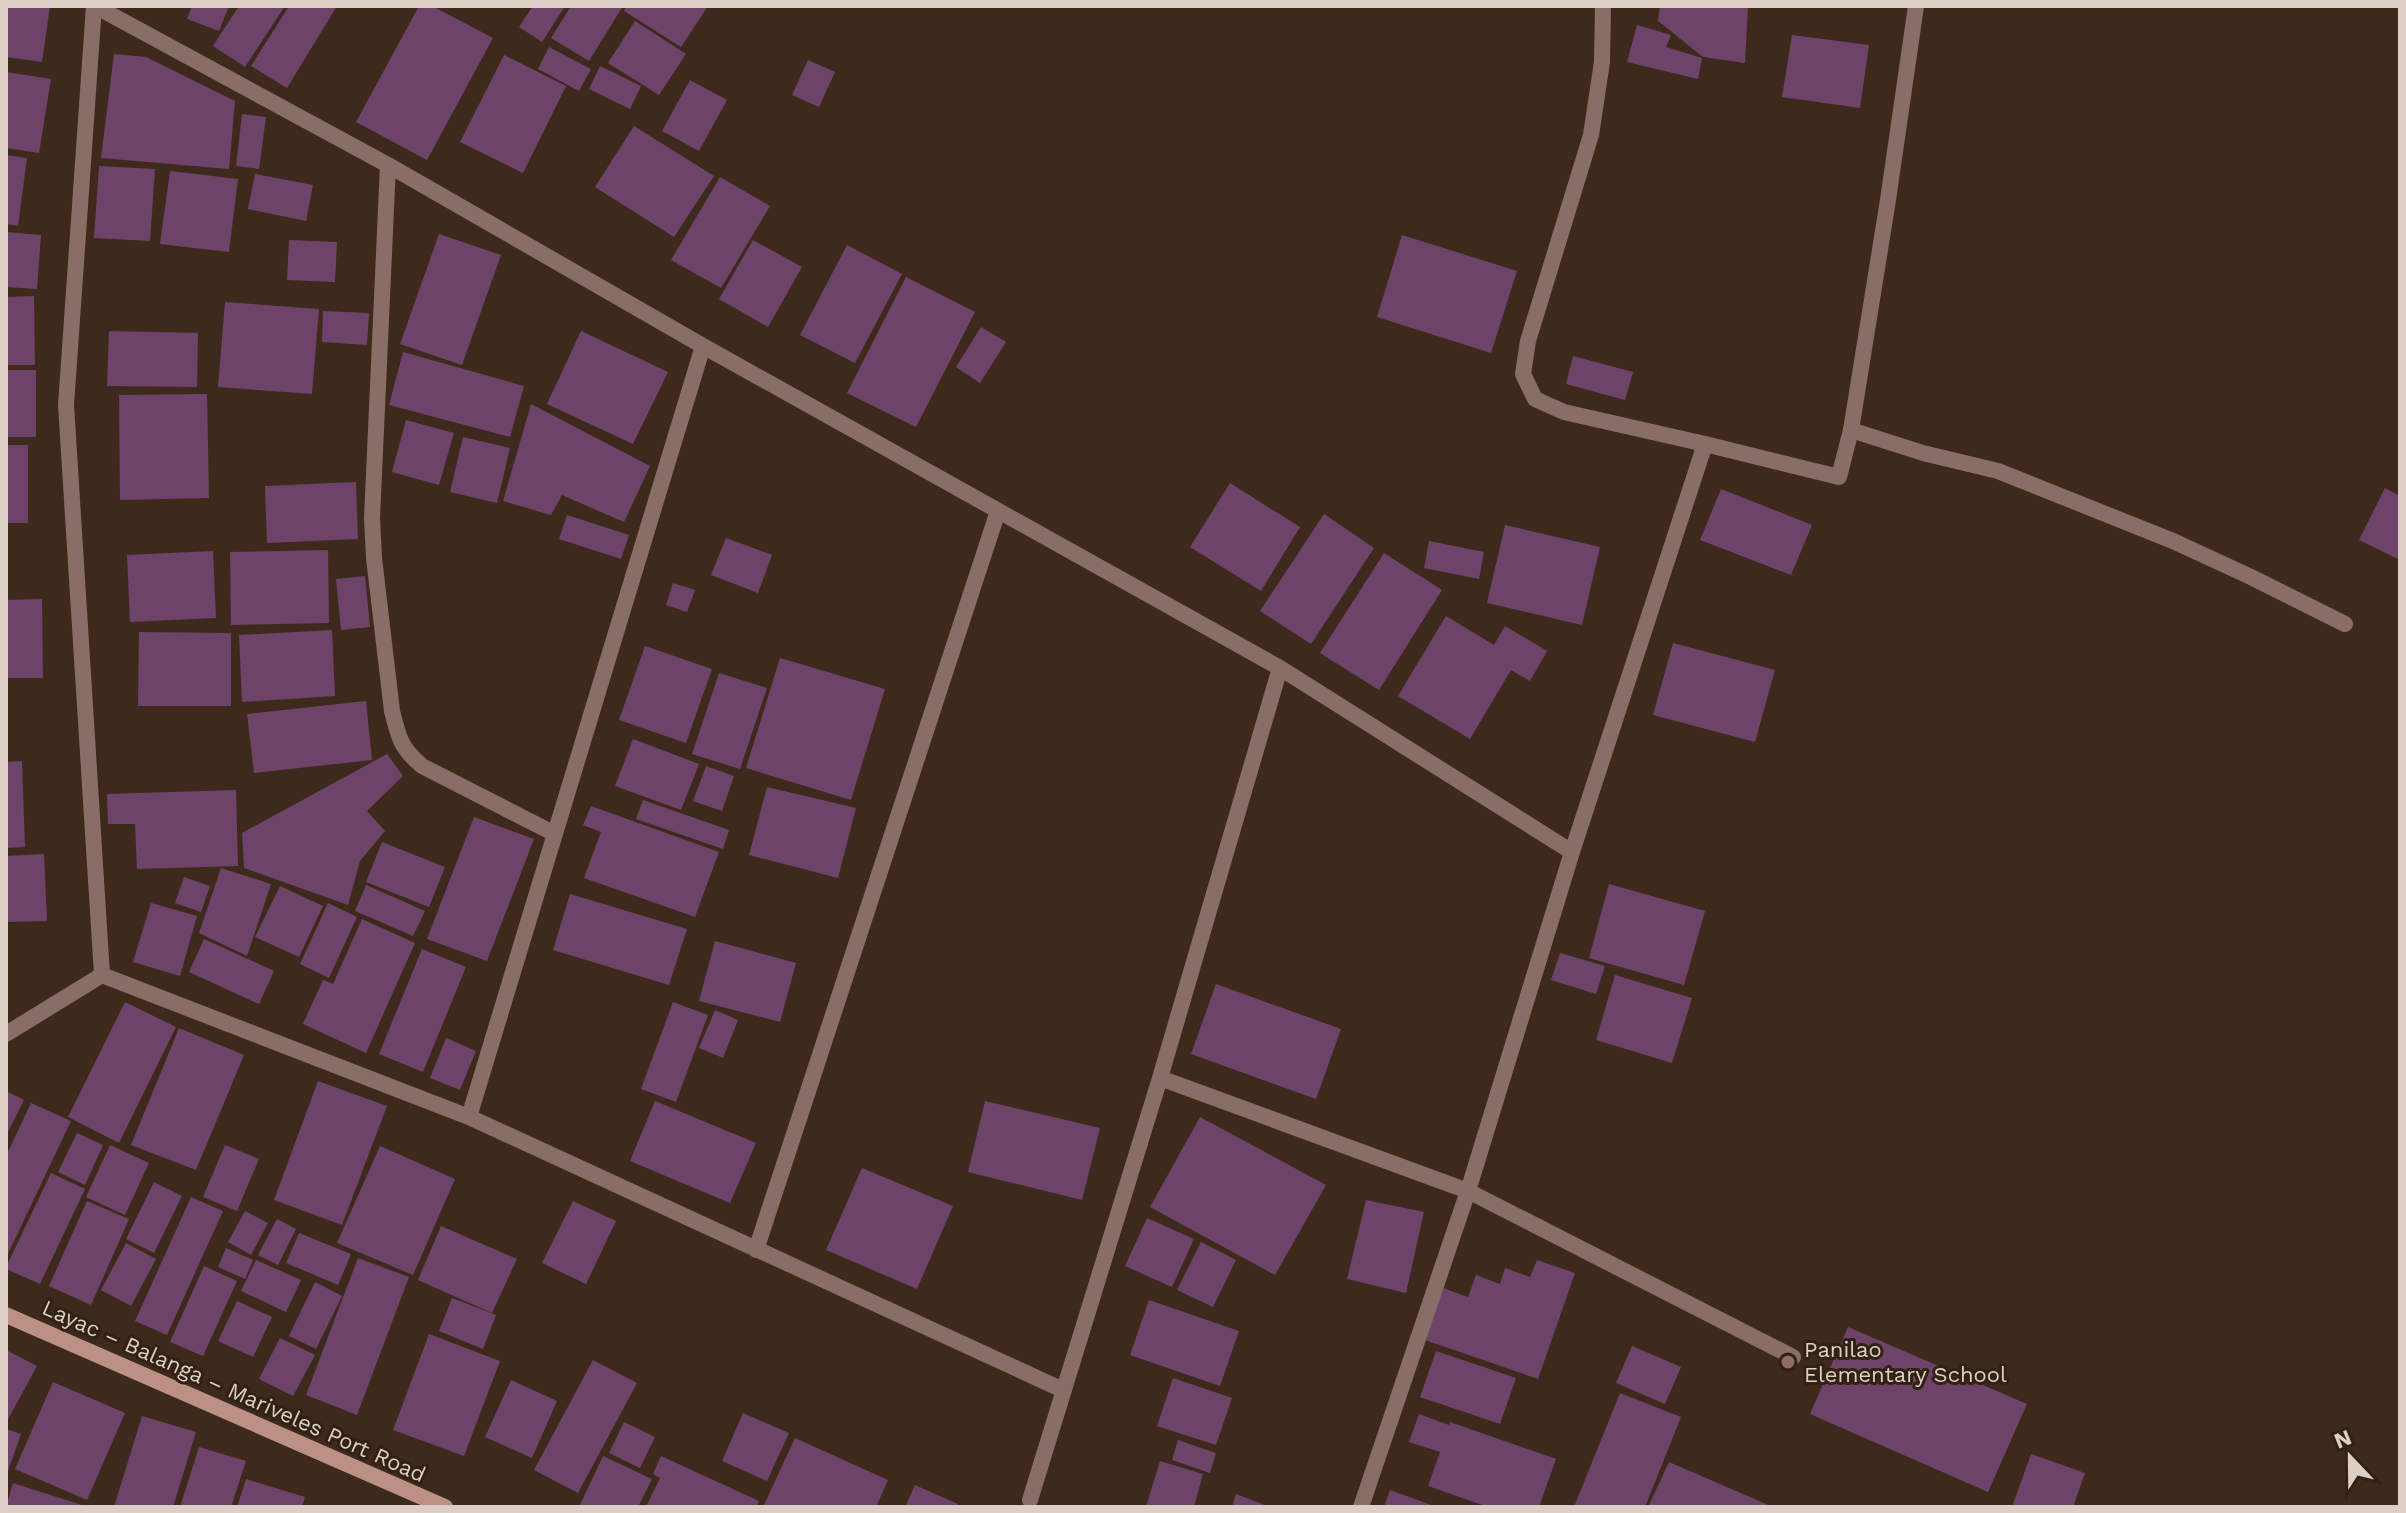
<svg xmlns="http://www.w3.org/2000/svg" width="2406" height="1513" font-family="'Work Sans',sans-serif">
  <rect width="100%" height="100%" fill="#3e2a1d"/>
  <path fill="#6e4369" d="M7 6H50L42 62 6 57Z
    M192 6H229L219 31 187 19Z
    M239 6H285L245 67 213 46Z
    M289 6H337L287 88 251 66Z
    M419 6H432L493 38 427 160 356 122Z
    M533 6H565L542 42 519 27Z
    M571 6H623L589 61 551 38Z
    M627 6H708L681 47 624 11Z
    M1660 6H1748L1745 63 1703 57 1658 21Z
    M635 21 686 54 659 95 608 63Z
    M1637 25 1671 35 1666 47 1702 58 1698 79 1627 62Z
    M1792 35 1869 45 1860 108 1782 97Z
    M549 47 591 69 579 91 538 69Z
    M114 54 146 57 235 101 229 169 101 158Z
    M504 55 566 86 523 173 460 142Z
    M808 60 835 72 819 107 792 95Z
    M600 66 641 86 630 109 589 89Z
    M6 72 51 79 39 153 6 148Z
    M690 80 727 100 699 151 662 131Z
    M242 114 266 117 259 169 236 166Z
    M634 126 714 176 674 237 595 187Z
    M6 155 27 158 18 226 6 224Z
    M99 166 155 169 150 241 94 238Z
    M170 171 238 179 229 252 160 244Z
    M255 174 313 185 306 221 248 209Z
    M720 177 770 206 721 288 671 260Z
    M6 232 41 235 37 289 6 287Z
    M439 234 501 255 462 365 400 344Z
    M1402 235 1517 271 1491 353 1377 317Z
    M289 240 337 242 335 282 287 280Z
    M753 240 802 267 768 327 719 299Z
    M847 245 902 274 855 363 800 335Z
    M906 277 975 312 916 427 847 393Z
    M34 296 35 365H6V297Z
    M225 302 319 309 312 394 218 387Z
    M323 311 369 313 367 345 322 342Z
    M981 327 1006 342 980 383 956 367Z
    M109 331 198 333 197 387 107 386Z
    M581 331 668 372 633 444 547 404Z
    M403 352 524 386 510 437 389 405Z
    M1573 356 1633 372 1625 400 1566 384Z
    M6 370H36V437H6Z
    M207 394 209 498 120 500 119 395Z
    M531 404 650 466 624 522 562 495 551 515 503 501Z
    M406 420 454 433 439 485 392 472Z
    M463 437 510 448 497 503 450 492Z
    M6 445H28V523H6Z
    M356 482 358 539 267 543 265 486Z
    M1230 483 1300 527 1261 591 1190 547Z
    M2385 488 2400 496V560L2359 540Z
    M1721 489 1812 525 1791 575 1700 540Z
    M1324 514 1374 548 1311 644 1260 611Z
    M567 515 629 535 621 559 559 539Z
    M1505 525 1600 547 1582 625 1487 603Z
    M726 538 772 555 758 593 711 575Z
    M1429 541 1484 552 1479 579 1424 568Z
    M328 550 329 623 231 625 230 552Z
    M213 551 216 618 130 622 127 555Z
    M1384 553 1442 590 1379 690 1320 653Z
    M365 576 370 627 341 630 336 579Z
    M673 583 695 590 687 612 666 605Z
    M42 599 43 678H6V600Z
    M1446 616 1494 645 1505 626 1547 651 1530 681 1511 670 1470 739 1398 696Z
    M332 630 335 696 242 702 239 635Z
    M139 632 231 633V706H138Z
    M1673 643 1775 670 1755 742 1653 715Z
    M645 646 712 669 686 743 619 720Z
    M780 658 885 689 851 800 746 768Z
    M719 673 767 688 740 769 692 754Z
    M366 701 372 760 254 773 247 714Z
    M633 739 699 764 681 810 615 786Z
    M387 754 403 776 367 811 385 831 360 861 348 905 244 868 242 833Z
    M22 761 25 847 6 848V762Z
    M706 766 734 776 722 811 693 801Z
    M767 787 856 808 838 878 749 855Z
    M236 790 238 866 137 869 135 824H108L107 794Z
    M643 800 729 830 723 849 636 819Z
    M591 806 719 852 695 917 584 878 601 832 583 825Z
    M474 817 534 839 487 961 427 939Z
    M382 842 445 867 429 907 366 882Z
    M44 854 47 921 6 922V856Z
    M221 868 271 884 247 956 199 933Z
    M184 877 210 886 201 912 175 903Z
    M1609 884 1705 911 1684 985 1589 958Z
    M366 885 425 911 413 936 355 911Z
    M280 886 323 906 299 957 255 937Z
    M570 894 687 929 669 985 553 950Z
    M151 903 197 916 180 976 133 962Z
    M328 903 357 917 329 978 300 964Z
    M362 919 415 943 366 1053 303 1024 323 980 333 984Z
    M204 939 274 971 259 1004 189 972Z
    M715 941 796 963 780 1022 699 1001Z
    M422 949 466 967 423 1072 379 1054Z
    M1560 953 1605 966 1596 994 1551 980Z
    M1615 975 1692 998 1672 1063 1596 1040Z
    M1216 984 1341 1029 1316 1099 1191 1054Z
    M125 1002 176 1027 119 1143 68 1117Z
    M673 1002 708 1015 676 1102 641 1089Z
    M715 1010 738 1020 723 1058 699 1048Z
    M179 1028 244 1055 196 1170 131 1145Z
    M446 1038 476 1051 460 1090 430 1078Z
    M318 1081 387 1106 342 1225 274 1200Z
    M6 1091 24 1100 6 1136Z
    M655 1101 756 1143 730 1203 630 1161Z
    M985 1101 1100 1128 1082 1200 968 1172Z
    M31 1103 71 1121 6 1258V1156Z
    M1200 1117 1326 1185 1275 1275 1150 1207Z
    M77 1133 103 1145 85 1185 58 1172Z
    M110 1145 149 1163 125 1215 86 1197Z
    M225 1145 259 1159 237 1211 203 1197Z
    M380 1146 455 1179 413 1275 337 1243Z
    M862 1168 953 1206 917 1289 826 1250Z
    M51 1173 85 1189 40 1284 6 1269V1267Z
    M154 1182 182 1196 154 1253 126 1239Z
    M191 1197 223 1211 167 1335 135 1321Z
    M1366 1200 1424 1212 1406 1293 1347 1279Z
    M87 1201 129 1219 91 1305 49 1286Z
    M573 1201 616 1221 586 1284 542 1263Z
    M245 1211 268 1223 251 1255 228 1242Z
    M1147 1218 1194 1239 1172 1287 1125 1266Z
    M277 1219 296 1229 278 1265 258 1255Z
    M441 1226 517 1259 492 1313 418 1280Z
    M299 1233 351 1254 338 1285 286 1263Z
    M1201 1242 1236 1260 1213 1307 1177 1290Z
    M126 1243 156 1259 131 1306 101 1290Z
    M226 1248 253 1260 245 1279 218 1267Z
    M358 1258 409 1277 357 1415 306 1395Z
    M256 1260 301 1280 286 1312 241 1291Z
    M1537 1260 1575 1273 1538 1379 1425 1340 1443 1288 1468 1297 1476 1275 1500 1284 1505 1268 1530 1277Z
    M204 1266 237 1281 203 1356 170 1342Z
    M315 1282 342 1296 316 1349 289 1336Z
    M452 1298 496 1315 483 1349 439 1331Z
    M1149 1300 1239 1331 1220 1386 1130 1355Z
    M237 1301 272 1317 253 1357 218 1341Z
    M1848 1327 2027 1404 1988 1492 1810 1414Z
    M429 1334 500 1361 464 1456 393 1430Z
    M280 1338 315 1355 293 1396 259 1379Z
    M1632 1346 1681 1367 1665 1404 1616 1383Z
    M6 1350 37 1366 6 1423Z
    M1436 1351 1516 1378 1500 1424 1420 1397Z
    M593 1360 637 1383 578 1493 534 1470Z
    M1173 1378 1232 1398 1216 1445 1157 1426Z
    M511 1380 557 1401 532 1458 485 1437Z
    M53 1382 125 1413 87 1500 15 1469Z
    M1620 1393 1681 1417 1645 1507H1574Z
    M743 1413 789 1433 767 1481 722 1461Z
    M1419 1414 1449 1425 1450 1422 1556 1459 1539 1507H1488L1428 1486 1440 1452 1409 1442Z
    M142 1416 196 1432 173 1507H114Z
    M624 1422 655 1437 640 1468 609 1453Z
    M6 1429 21 1434 6 1477Z
    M795 1438 888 1480 876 1507H763Z
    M1178 1440 1216 1453 1210 1473 1172 1460Z
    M199 1447 246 1461 231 1507H180Z
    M2031 1454 2085 1473 2073 1507H2012Z
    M603 1456 652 1479 638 1507H579Z
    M661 1456 759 1501 756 1507H646L660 1478 653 1474Z
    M1160 1461 1203 1474 1194 1507H1146Z
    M1669 1462 1773 1507H1648Z
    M246 1479 305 1497 302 1507H237Z
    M13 1483 85 1506V1507H6Z
    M915 1485 958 1504 956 1507H905Z
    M1390 1490 1437 1507H1384Z
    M1236 1494 1270 1507H1232Z"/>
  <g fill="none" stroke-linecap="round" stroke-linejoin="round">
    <path stroke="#896e67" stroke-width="16" d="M1851 430 1923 453 1998 471 2173 541 2251 577 2345 624"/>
    <path stroke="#896e67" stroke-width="16" d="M95 6 388 165 703 346 1280 668 1572 852
      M388 165 372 518 374 558 392 711C399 738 400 747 422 766L555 834
      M1705 444 1839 477 1851 430 1888 200 1916 6
      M102 975 469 1117 1063 1390
      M6 1034 102 975 66 405 94 6
      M1160 1078 1468 1191 1793 1357
      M469 1117 703 346
      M756 1250 998 511
      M1030 1500 1160 1078 1280 668
      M1361 1507 1468 1191 1572 852 1705 444 1564 412 1535 399 1523 374 1528 341 1591 135 1602 62 1603 6"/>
    <path stroke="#bc9185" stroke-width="16" d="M6 1315 445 1507"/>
  </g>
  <circle fill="#8d6e63" stroke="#332113" stroke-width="3" cx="1788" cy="1362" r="8"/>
  <g text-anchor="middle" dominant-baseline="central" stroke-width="6" stroke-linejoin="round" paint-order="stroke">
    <g font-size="22" fill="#dccfc6" stroke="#332113" text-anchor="start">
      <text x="1804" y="1349">Panilao<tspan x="1804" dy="25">Elementary School</tspan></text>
    </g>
    <g font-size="22" fill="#dccfc6" stroke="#332113">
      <text transform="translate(234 1391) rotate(24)">Layac – Balanga – Mariveles Port Road</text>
    </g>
  </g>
  <rect width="2406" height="1513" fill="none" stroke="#dccfc6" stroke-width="16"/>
  <g transform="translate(2350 1457) rotate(338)" stroke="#332113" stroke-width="6" paint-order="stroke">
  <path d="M0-6L14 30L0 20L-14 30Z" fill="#dccfc6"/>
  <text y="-12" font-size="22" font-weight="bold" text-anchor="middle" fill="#dccfc6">N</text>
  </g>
</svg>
